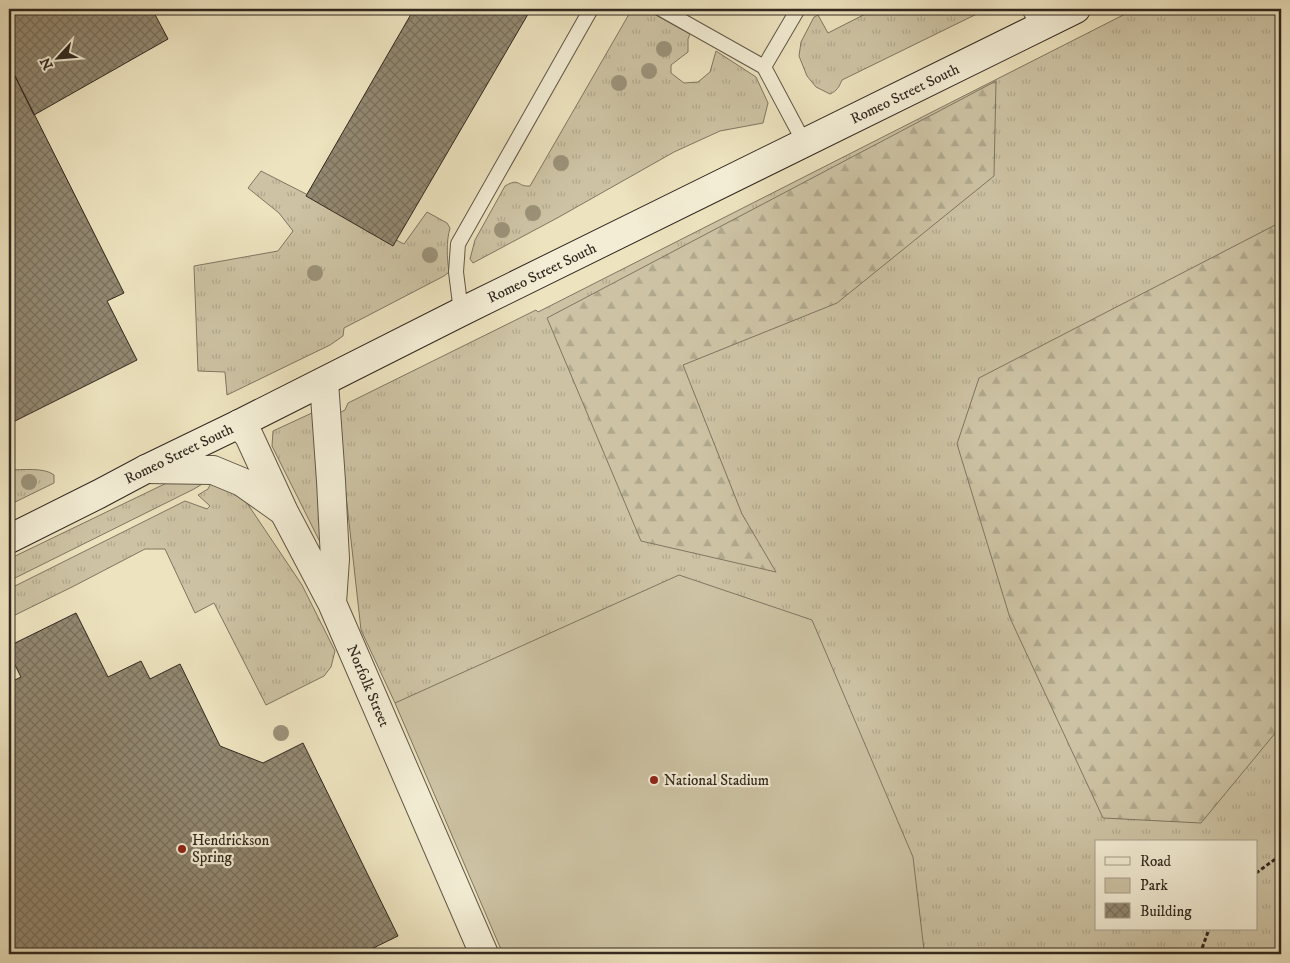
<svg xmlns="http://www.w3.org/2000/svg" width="1290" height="963" font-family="'IM FELL DW Pica',serif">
  <defs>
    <pattern id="grass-tufts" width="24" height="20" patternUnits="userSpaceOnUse" patternTransform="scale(1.25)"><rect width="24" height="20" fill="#cdc3a4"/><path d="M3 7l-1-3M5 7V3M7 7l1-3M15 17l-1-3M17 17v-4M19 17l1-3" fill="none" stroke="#b0a88d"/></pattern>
    <pattern id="forest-firs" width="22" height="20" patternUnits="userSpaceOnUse" patternTransform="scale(1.25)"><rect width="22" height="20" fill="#cdc3a4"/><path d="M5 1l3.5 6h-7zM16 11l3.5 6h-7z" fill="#b0a88d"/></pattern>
    <pattern id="building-cross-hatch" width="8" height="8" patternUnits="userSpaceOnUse" patternTransform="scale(1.25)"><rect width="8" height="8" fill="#938972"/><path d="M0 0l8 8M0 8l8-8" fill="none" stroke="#79705d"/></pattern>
  </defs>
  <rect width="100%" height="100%" fill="#ede3bf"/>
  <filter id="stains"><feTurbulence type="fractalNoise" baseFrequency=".004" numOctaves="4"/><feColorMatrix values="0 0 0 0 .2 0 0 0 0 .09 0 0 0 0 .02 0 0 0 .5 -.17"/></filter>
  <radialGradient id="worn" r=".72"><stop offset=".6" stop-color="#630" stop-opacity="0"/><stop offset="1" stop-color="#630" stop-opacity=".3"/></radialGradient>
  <path fill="url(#grass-tufts)" stroke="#7f7662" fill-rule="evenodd" d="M632 9H645L690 34 688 39V52L671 65V73L684 83 698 82 710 72 716 51 756 77 768 103 763 123 720 131 674 152 559 217 473 263 470 259 475 240 505 186C520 177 517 187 530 186Z
    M875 9H987L842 80C839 87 837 91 830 94L816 87 807 76 799 56 801 42 814 17 818 15 828 33Z
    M1135 9H1281V954H918L924 950 404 700 395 703 361 630 337 414 345 410 348 403 536 310 538 312ZM1096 842H1256V929H1096Z
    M261 171 404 244 427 212 447 223 450 228C446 242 447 258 449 272L444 276 344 328 343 336 330 345 227 395 225 372 198 371 194 266 278 251 293 231 279 213 248 188Z
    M314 412 323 548 272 446 273 431Z
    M9 470C20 470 45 467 54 475V483L9 505Z
    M177 478 204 483 194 489 9 581V559Z
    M213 479 238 493 247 503 302 585 335 651 331 667 324 676 266 705 214 603 195 613 165 549H145L74 586 9 618V589L185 501 207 509 210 506 198 495 208 489Z"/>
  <path fill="url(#forest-firs)" stroke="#7f7662" d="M996 81 994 176 837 303 683 365 742 514 776 572 641 541 547 318Z
    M1281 222V726L1201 823 1103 818 1010 618 957 444 979 378Z"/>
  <path fill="#cdc3a4" stroke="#7f7662" d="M679 575 812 620 913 857 924 950 918 954H503L395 703Z"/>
  <path fill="url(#building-cross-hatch)" stroke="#31281f" d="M9 9H152L168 39 34 115 9 64Z
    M414 9H531L393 246 306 196Z
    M9 64 124 293 107 301 137 360 9 424Z
    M76 613 108 677 141 661 150 679 180 664 220 746 263 763 303 743 398 936 361 954H9V683L21 677 9 653V646Z"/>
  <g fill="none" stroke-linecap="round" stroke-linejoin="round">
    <g stroke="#605747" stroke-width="16">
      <path id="service" d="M661 9 764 67 805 144
        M1029 9 1039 27
        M764 67 798 9
        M461 312 456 272 458 244 591 9"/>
    </g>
    <g stroke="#605747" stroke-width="30">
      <path id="tertiary" d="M324 382 331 481 335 559 332 603
        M239 424 249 436 284 512 332 603 484 954
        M146 469 213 470 242 482 283 511"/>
    </g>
    <g stroke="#31281f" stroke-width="30">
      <path id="secondary" d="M9 539 99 494 146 469 239 424 461 312 1076 9"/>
    </g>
    <path stroke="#31281f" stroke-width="3" stroke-dasharray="4 2.5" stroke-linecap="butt" d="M1256 873 1281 855
      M1200 954 1209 929"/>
    <use href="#service" stroke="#f3edd5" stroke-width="14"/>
    <use href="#tertiary" stroke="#f3edd5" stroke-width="28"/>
    <use href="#secondary" stroke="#f3edd5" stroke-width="28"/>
  </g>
  <g fill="#9b9279">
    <circle cx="664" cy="49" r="8"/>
    <circle cx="649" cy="71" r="8"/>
    <circle cx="619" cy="83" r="8"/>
    <circle cx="561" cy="163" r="8"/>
    <circle cx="533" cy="213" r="8"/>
    <circle cx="502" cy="230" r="8"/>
    <circle cx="430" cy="255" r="8"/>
    <circle cx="315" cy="273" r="8"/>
    <circle cx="29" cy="482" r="8"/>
    <circle cx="281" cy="733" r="8"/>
  </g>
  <g fill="#8f2418" stroke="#f3edd5" stroke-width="2">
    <circle cx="654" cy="780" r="5"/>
    <circle cx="182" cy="849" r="5"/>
  </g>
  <g text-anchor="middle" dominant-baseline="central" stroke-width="4.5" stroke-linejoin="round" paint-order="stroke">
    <g font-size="15" fill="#31281f" stroke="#f3edd5">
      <text transform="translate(905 94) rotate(-26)">Romeo Street South</text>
      <text transform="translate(542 273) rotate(-26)">Romeo Street South</text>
      <text transform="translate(179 454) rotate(-26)">Romeo Street South</text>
      <text transform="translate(368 686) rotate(67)">Norfolk Street</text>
    </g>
    <g font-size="15" fill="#31281f" stroke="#f3edd5" text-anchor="start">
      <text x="664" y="780">National Stadium</text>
      <text x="192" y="840">Hendrickson<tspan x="192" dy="17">Spring</tspan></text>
    </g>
  </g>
  <rect width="1290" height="963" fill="none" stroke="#ede3bf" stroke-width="30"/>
  <rect x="10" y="10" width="1270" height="943" fill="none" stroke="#31281f" stroke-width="2.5"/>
  <rect x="15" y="15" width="1260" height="933" fill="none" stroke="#31281f"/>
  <rect x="1095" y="840" width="162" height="90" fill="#f3edd5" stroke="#a59e8c"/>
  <rect x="1105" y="857" width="25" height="8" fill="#f3edd5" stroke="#a59e8c"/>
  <text x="1140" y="866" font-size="15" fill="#31281f">Road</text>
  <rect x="1105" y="878" width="25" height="15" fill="#cdc3a4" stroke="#a59e8c"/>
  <text x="1140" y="890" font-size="15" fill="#31281f">Park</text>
  <rect x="1105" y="903" width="25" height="15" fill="url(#building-cross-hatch)" stroke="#a59e8c"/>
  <text x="1140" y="916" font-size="15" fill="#31281f">Building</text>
  <g transform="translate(58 58) rotate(244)" stroke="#f3edd5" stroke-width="4" paint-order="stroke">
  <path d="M0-4L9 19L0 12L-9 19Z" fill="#31281f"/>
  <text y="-8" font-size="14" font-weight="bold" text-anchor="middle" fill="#31281f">N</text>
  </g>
  <rect width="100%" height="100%" filter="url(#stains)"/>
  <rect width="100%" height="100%" fill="url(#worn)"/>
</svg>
